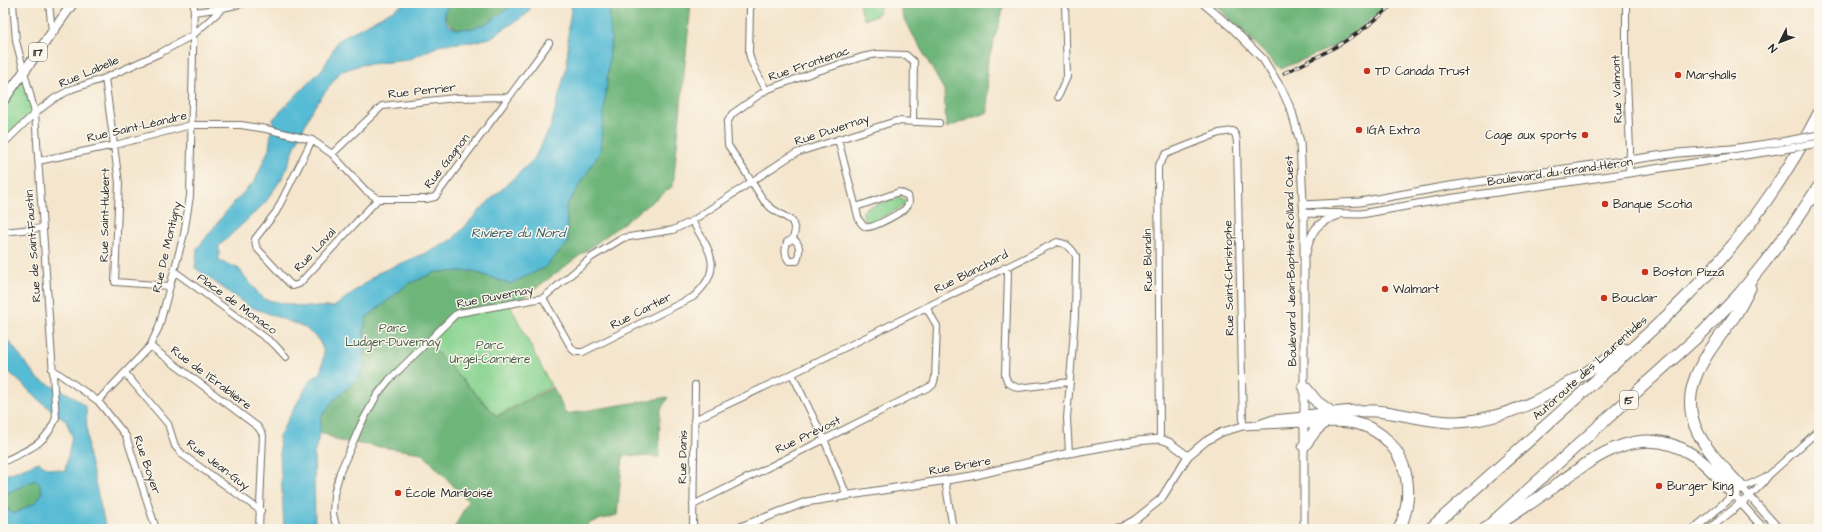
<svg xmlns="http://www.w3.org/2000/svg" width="1822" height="532" font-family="'Architects Daughter',sans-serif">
  <rect width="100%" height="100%" fill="#fbf7ec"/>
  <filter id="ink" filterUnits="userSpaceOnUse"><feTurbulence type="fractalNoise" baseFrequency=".025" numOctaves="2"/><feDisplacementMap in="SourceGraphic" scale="8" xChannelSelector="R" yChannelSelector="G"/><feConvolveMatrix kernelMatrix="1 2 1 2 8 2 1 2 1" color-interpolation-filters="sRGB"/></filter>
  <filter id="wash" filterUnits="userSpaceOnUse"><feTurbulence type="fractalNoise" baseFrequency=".012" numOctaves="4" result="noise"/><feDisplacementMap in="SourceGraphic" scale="16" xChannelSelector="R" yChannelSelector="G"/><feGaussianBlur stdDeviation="0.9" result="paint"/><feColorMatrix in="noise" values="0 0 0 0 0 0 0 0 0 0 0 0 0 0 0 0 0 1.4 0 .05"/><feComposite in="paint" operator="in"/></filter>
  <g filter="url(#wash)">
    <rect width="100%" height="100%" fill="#f4e5cc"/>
    <path fill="#88d390" stroke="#5a7f5e" d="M859 3H880V8L876 16 864 19Z
      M24 72 35 113 3 142V103Z
      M900 197 905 200V204L902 207 872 222H867L863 218V211L866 208Z
      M510 305 551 386 497 416 427 342 364 330Z"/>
    <path fill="#6eb57a" stroke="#4c7052" d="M452 3H515C504 10 494 22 482 26 466 32 449 31 444 13L448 6Z
      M609 3H691L673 186 516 303 459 313 427 342 497 417 553 387 566 414 668 397 660 412 659 457 623 455 617 515 588 523 585 529H454L468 501 422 453 340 441 320 432 321 417 333 401 359 378 366 318 408 284 436 272 472 271 510 284 568 243 566 207 600 152 611 39Z
      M899 3H1005L987 65 988 112 946 128 944 90 904 19Z
      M1213 3H1391L1340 44 1281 69Z
      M35 480 40 484 42 493 37 502 13 514 8 509 3 511V495Z"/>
    <path fill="#56bbd4" stroke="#407380" d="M406 3H452L448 6 444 13 446 21 450 26 456 29 474 28 489 22 515 3H533L527 14 490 38 473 42 443 44 408 60 360 65 340 72 312 110 296 144 284 175 265 203 219 246V261L238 268 263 299 303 307H334L378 273 431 251 452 240 486 204 534 159 551 126 567 65 569 24 572 3H609L611 39 600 152 566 207 568 243 544 268 510 284 472 271 436 272 408 284 366 318 364 330V367L359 378 333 401 321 417 320 432 314 454 315 529H284L279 436 310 380 321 373 324 352 319 340 304 327 248 306 195 268 197 249 234 202 255 181 269 149 273 119 324 67 338 40Z
      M3 337 8 340 38 379 71 395 86 407 88 452 106 529H3V511L7 509 14 514 36 502 42 493 40 484 35 480 3 495V476L39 462 48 468 65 471 72 436 66 421 40 401 3 366Z"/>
  </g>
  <g filter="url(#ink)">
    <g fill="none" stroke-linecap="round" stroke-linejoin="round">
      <g stroke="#716c63" stroke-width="8">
        <path id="minor" d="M49 3 52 32
          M754 3 750 8 749 53 751 61 766 90
          M1626 3V55L1630 150 1629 173
          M194 12 223 8
          M105 78 119 183 115 282 170 286
          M1058 97 1067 77 1065 3
          M838 139 859 220C861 223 863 226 866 227 873 229 897 214 904 210 909 205 910 202 908 196L899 192 856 207
          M312 140 276 212 255 239 256 247 289 283 293 286 299 284 378 199
          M3 144 35 113 55 98 72 89 105 78 160 53 193 35 223 8 244 3
          M332 154 382 106 455 98 509 97
          M38 161 115 145 191 125H241L266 129 312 140 332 154 365 190 378 199H426L435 197 549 43
          M3 232 42 228
          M793 239 787 242C785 249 784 255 789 261H797C800 252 801 244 793 239L795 230 792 221 771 208 764 201 728 145 727 123 732 114 766 90 812 73 862 57 877 54 906 55 914 62 913 122
          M1005 267 1008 273 1005 375 1008 383 1018 388 1070 382
          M174 271 274 344 286 357
          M543 298 572 349 576 352H583L693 297C725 269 710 251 692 221
          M150 346 258 427 263 435 259 529
          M52 369 98 401 126 436 156 529
          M125 373 168 424 175 446 183 455 261 511
          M792 374 824 439 847 496
          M98 401 150 346 159 327 184 234 190 196 194 3
          M694 420 792 374 1057 242C1067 244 1071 247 1076 256L1075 317 1067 418 1069 453
          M1160 439 1158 166 1166 154 1219 133 1233 131 1236 136 1237 143 1243 426
          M3 462C28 449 45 446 56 418L35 113 16 41 13 3
          M945 480 953 529
          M1742 488 1769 475
          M1750 496 1762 484 1769 475 1819 430
          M693 505 933 385 935 378 937 326 926 307
          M337 529 333 514 334 494 340 472 361 424 377 395 389 380 455 315 459 313 543 298 592 257 623 238 673 230 692 221 789 157 799 152 896 121 939 123
          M693 529 695 385"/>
      </g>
      <g stroke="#716c63" stroke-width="9">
        <path id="tertiary" d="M1203 3 1232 28 1263 59 1282 90 1292 112 1300 142 1304 221V529
          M1303 205 1360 202 1443 187 1544 172 1678 153 1731 149 1787 141
          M1303 213 1361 214 1434 201 1616 175 1784 149
          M1306 253C1311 232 1316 222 1337 216
          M1259 424 1273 419 1304 416
          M1739 501 1764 529
          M735 529 806 502 972 476 1069 453 1137 441 1160 439 1169 442 1188 456
          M1112 529 1122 527 1135 520 1161 499 1188 456 1206 441 1222 432 1243 426 1303 423
          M1694 529 1742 488 1779 529
          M1709 529 1750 496"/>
      </g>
      <g stroke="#716c63" stroke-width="11">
        <path id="primary" d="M3 101 73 3"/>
      </g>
      <g stroke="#716c63" stroke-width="13">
        <path id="motorway" d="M1304 386 1317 402 1331 412
          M1304 416C1328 414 1352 409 1376 411 1403 413 1430 423 1457 422 1521 419 1571 381 1624 349
          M1303 423C1321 422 1341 419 1359 424 1404 437 1419 489 1399 529
          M1304 446 1315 431 1325 422
          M1742 488C1727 471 1709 454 1698 433 1675 388 1709 352 1734 317 1740 308 1745 298 1750 288
          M1498 525C1515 513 1533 502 1551 489 1593 458 1639 420 1693 455 1709 465 1721 481 1734 495
          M1430 529C1480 484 1530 439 1581 394 1617 361 1655 329 1689 294 1741 241 1785 179 1819 113
          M1485 529 1705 330 1740 293 1765 262 1793 225 1819 186"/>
      </g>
      <use href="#minor" stroke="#fff" stroke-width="6"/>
      <use href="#tertiary" stroke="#fff" stroke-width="7"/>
      <use href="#primary" stroke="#fff" stroke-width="9"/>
      <use href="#motorway" stroke="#fff" stroke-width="11"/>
      <g stroke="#2b2b2b" stroke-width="3.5">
        <path id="rail" d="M1284 73C1325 54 1362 35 1394 3"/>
      </g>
      <use href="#rail" stroke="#fbf7ec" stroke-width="2" stroke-dasharray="6" stroke-linecap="butt"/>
      <g stroke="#716c63" stroke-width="9" stroke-linecap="butt">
        <path id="tertiary-bridge" d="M1787 141 1819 135
          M1784 149 1819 143"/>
      </g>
      <use href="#tertiary-bridge" stroke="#fff" stroke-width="7"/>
    </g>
  </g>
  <g fill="#c8321e" stroke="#fbf7ec" stroke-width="1.5">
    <circle cx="1367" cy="71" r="4"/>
    <circle cx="1678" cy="75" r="4"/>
    <circle cx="1359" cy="130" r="4"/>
    <circle cx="1585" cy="135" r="4"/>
    <circle cx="1605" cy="204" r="4"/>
    <circle cx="1645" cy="272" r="4"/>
    <circle cx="1385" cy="289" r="4"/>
    <circle cx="1604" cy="298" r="4"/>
    <circle cx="1659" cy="486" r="4"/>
    <circle cx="398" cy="493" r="4"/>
  </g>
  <g text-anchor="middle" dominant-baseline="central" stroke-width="3" stroke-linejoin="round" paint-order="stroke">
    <g fill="#fbf7ec" stroke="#696865" stroke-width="1">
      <rect x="29" y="43" width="18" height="18" rx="3"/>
      <rect x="1620" y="391" width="18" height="18" rx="3"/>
    </g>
    <g font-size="11" font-weight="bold" fill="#2b2b2b">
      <text x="38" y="52">117</text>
      <text x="1629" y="400">15</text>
    </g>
    <g font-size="12" fill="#2b2b2b" stroke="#fbf7ec">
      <text transform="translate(809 64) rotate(-19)">Rue Frontenac</text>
      <text transform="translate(89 72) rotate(-23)">Rue Labelle</text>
      <text transform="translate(1617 89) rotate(-92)">Rue Valmont</text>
      <text transform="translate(422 91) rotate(-6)">Rue Perrier</text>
      <text transform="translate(137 127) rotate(-13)">Rue Saint-Léandre</text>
      <text transform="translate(832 130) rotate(-18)">Rue Duvernay</text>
      <text transform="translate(447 161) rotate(-52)">Rue Gagnon</text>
      <text transform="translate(1560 172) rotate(-8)">Boulevard du Grand-Héron</text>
      <text transform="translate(105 215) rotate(-89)">Rue Saint-Hubert</text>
      <text transform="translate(33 246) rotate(-94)">Rue de Saint-Faustin</text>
      <text transform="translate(167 247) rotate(-77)">Rue De Montigny</text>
      <text transform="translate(315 250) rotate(-47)">Rue Laval</text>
      <text transform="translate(1148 260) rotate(-91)">Rue Blondin</text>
      <text transform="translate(1291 261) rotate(-91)">Boulevard Jean-Baptiste-Rolland Ouest</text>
      <text transform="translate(971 272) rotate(-27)">Rue Blanchard</text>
      <text transform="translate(1229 278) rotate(-91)">Rue Saint-Christophe</text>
      <text transform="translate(495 297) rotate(-11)">Rue Duvernay</text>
      <text transform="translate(237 304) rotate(36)">Place de Monaco</text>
      <text transform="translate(641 311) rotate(-27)">Rue Cartier</text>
      <text transform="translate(1590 368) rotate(-42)">Autoroute des Laurentides</text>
      <text transform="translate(211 378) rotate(37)">Rue de l'Érablière</text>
      <text transform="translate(808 435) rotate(-26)">Rue Prévost</text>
      <text transform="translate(683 457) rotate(-89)">Rue Danis</text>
      <text transform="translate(147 465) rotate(71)">Rue Boyer</text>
      <text transform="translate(218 465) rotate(37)">Rue Jean-Guy</text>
      <text transform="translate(960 466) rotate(-10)">Rue Brière</text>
    </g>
    <g font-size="12" fill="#2b2b2b" stroke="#fbf7ec" text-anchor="start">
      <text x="1375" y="71">TD Canada Trust</text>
      <text x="1686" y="75">Marshalls</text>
      <text x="1367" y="130">IGA Extra</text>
      <text x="1577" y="135" text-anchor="end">Cage aux sports</text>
      <text x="1613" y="204">Banque Scotia</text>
      <text x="1653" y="272">Boston Pizza</text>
      <text x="1393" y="289">Walmart</text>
      <text x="1612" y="298">Bouclair</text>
      <text x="1667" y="486">Burger King</text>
      <text x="406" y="493">École Mariboisé</text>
    </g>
    <g font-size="12" fill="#475d49" stroke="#fbf7ec">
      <text x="393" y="328">Parc<tspan x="393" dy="14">Ludger-Duvernay</tspan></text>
      <text x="490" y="345">Parc<tspan x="490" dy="14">Urgel-Carrière</tspan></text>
    </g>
    <g font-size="13" font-style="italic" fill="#3a5d66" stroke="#fbf7ec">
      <text x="518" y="233">Rivière du Nord</text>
    </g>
  </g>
  <rect width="1822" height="532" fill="none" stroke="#fbf7ec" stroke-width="16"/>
  <g transform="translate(1780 42) rotate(228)" stroke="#fbf7ec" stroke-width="3" paint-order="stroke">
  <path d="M0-3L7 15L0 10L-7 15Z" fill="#2b2b2b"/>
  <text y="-6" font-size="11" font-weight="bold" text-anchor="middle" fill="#2b2b2b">N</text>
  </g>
</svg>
